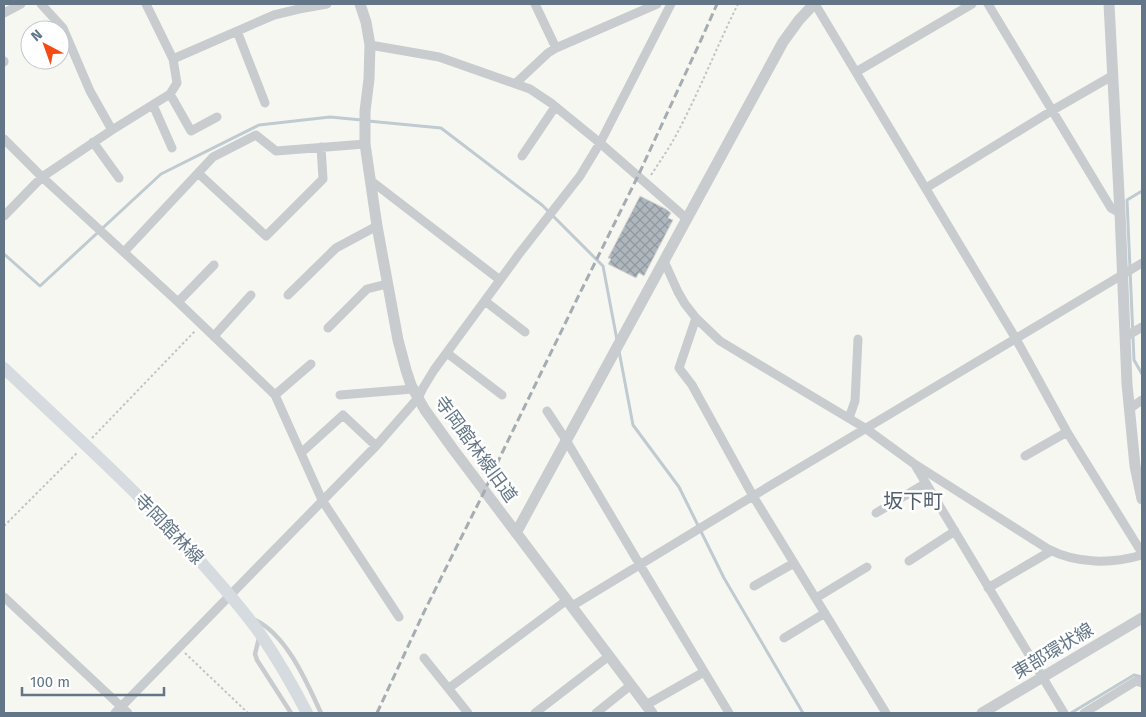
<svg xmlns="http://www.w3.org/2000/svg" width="1146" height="717" font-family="'Fira Sans','Noto Sans JP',sans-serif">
  <defs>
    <pattern id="building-cross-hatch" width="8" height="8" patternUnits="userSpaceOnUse" patternTransform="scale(1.25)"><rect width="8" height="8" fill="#aeb7bd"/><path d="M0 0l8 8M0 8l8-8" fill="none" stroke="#91999f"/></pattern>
  </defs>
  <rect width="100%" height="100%" fill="#f7f7f2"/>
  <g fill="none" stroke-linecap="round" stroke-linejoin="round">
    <path stroke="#bfcbd0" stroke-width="3" d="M368 121 441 128 542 205 603 266 617 340
      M1142 191 1127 200 1134 360 1142 374
      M4 254 40 286 161 174 259 125 330 117 362 120
      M619 351 633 425 679 487 724 578 803 713
      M1071 713 1134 675 1142 677"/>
  </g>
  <path fill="url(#building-cross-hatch)" stroke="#d8d8d5" d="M640 196 666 209 671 213 668 218 673 220 644 276 639 273 636 278 608 264 611 259 608 258Z"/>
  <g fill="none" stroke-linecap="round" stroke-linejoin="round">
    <path stroke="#c1c3c5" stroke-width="2" stroke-dasharray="2.5 2.5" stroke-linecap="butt" d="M651 175C659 163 667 151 674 139 698 95 716 48 738 4
      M92 438 196 330
      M4 526 78 452
      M185 653 248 713"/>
    <path stroke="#c8cccf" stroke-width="4.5" d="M255 620C287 635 307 683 321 713
      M259 638 255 654 257 660 291 713"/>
    <path stroke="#c8cccf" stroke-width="9" d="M41 4 63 28 90 91 112 130
      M146 4 173 59
      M535 4 556 48
      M815 4 1016 339 1067 432 1142 553
      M988 4 1111 208 1120 213
      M4 13 21 4
      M237 31 265 103
      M370 45 439 57 530 89 551 103 600 143 687 219
      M4 62V61
      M856 72 972 4
      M516 83 548 53 556 48 657 4
      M170 94 191 131 217 117
      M153 105 172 148
      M4 139 42 177 178 302 275 395 322 500 399 617
      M93 142 119 178
      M522 156 555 107
      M198 173 266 236 323 179 321 147
      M370 180 500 280
      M926 188 1053 110 1112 76
      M4 216 42 177 112 130 170 94 177 83 173 59 274 15 299 9 327 4
      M124 252 213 157 256 135 276 151 365 144
      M664 261 678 292 685 304 696 318 720 341 865 428 913 463 1048 549C1077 564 1112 564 1142 555
      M288 295 336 248 377 226
      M485 301 525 332
      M178 302 214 265
      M696 318 679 368 692 385 753 496 886 713
      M328 328 367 289 387 284
      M214 336 251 295
      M1125 337 1142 327
      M447 353 502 395
      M275 395 311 364
      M340 395 413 389
      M1129 409 1142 400
      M547 411 566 440 640 565 729 713
      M849 418 855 401 858 339
      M301 453 343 415 376 446
      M1025 456 1067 432
      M915 465 1064 713
      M876 513 926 483
      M909 561 955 531
      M754 586 794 563
      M988 588 1051 551
      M4 597 128 713
      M816 598 867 567
      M572 606 753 496 1142 263
      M784 638 825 613
      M424 658 468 713
      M449 688 567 600
      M646 705 704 672
      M115 713 376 446 418 398 423 388 434 370 519 254 580 176 600 143 671 4
      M535 713 609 656
      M596 713 631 685
      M1084 713 1136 681 1142 683"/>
    <path stroke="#c8cccf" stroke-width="11" d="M360 4 366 22 370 45 369 79 365 111V144L377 226 398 340 406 370 411 385 418 398 425 410 453 449 652 713
      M1109 4 1120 213 1127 384 1135 466 1142 499
      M516 533 783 42 799 20 814 4
      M982 713 1142 618"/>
    <path stroke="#d6dbdf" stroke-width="12" d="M4 368C67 428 132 486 191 551 215 578 240 605 261 635 278 660 293 686 307 713"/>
    <path stroke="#a5acb2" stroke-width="3" stroke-dasharray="8 4" stroke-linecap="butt" d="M377 713 424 612 484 492 502 453 578 297 638 176 701 40 717 4"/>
  </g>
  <g text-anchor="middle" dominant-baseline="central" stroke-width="5" stroke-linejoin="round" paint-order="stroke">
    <g font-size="18" fill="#627687" stroke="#fff">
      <text transform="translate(476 449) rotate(54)">寺岡館林線旧道</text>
      <text transform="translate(169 529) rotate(46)">寺岡館林線</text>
      <text transform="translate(1053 651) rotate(-31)">東部環状線</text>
    </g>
    <g font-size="20" fill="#515f6b" stroke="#fff">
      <text x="913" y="501">坂下町</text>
    </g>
  </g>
  <rect width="1146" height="717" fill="none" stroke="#627687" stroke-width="10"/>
  <g transform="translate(45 45) rotate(319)"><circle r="24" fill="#ffffff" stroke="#c0c8cf"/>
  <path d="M0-4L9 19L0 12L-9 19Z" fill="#f44b15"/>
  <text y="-8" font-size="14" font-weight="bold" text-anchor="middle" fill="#627687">N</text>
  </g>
  <path d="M22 687v8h142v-8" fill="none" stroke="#627687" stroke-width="2.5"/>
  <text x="30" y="687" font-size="15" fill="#627687" stroke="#ffffff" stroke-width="4" paint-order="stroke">100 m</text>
</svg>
